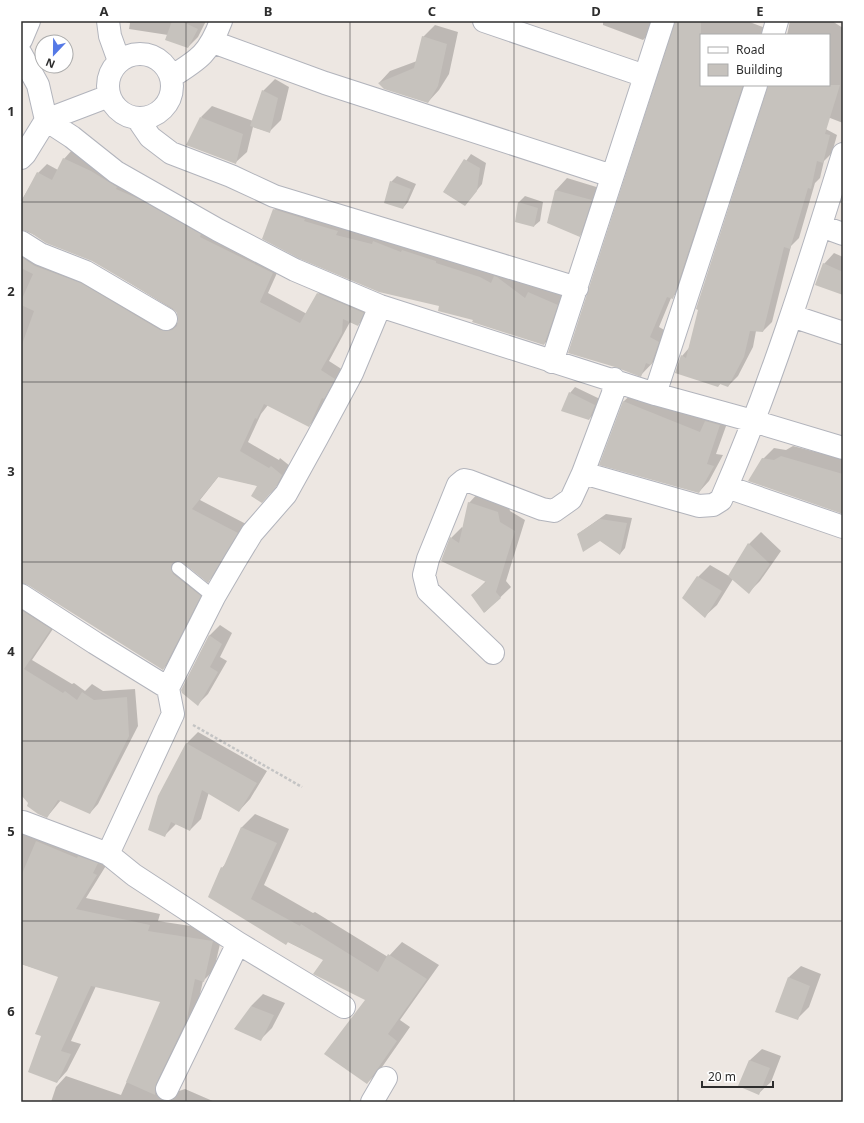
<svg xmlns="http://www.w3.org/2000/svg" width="864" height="1123" font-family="'Noto Sans',sans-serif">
  <rect width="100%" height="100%" fill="#ede7e2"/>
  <path fill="#0003" d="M121 21H206L198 37 188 47 168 35 129 29 130 23Z
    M603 21H649L652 24 649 34 643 40 603 25Z
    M676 21H747L768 29 774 35H701V85H749L682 289 671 298 659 327 668 332 661 354 641 375Z
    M790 21H832L843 28V123L799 106 796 113 837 135 832 153 824 161 820 178 815 183 799 238 791 246 772 322 763 331H756L753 347 738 376 728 386 721 383 718 386 682 356 689 348 769 85H829V35H787Z
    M435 25 458 32 449 74 439 90 428 102 379 83 390 71 417 61 423 37Z
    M275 79 289 87 281 120 269 132 253 127 247 152 235 163 201 117 212 106 253 121 263 91Z
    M72 150 281 264 268 293 307 314 318 294 327 285 372 304 366 316 358 325 350 322 329 361 343 370 328 393 317 417 309 426 268 405 261 414 248 442 279 460 280 458 290 466 284 477 271 493 259 486 219 476 200 500 246 524 217 573 208 581 180 561 182 565 209 587 172 660 163 669 28 584 21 582V241L176 323 179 322 177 312 93 260 21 229V201L38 173 47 164 58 170 64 159Z
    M471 154 486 163 482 184 465 205 444 192Z
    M397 176 416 184 408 202 403 208 391 182Z
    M567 178 603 189 591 224 579 236 548 222 556 190Z
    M525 196 543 202 540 221 534 226 516 221 519 202Z
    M285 198 569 293 556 333 544 344 440 305 274 209Z
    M834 253 843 257V294L824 264Z
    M575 387 600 399 595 413 589 419 570 393Z
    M635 391 707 420 716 411 730 415 716 454 723 455 709 481 699 492 601 464 624 401Z
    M793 446 843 459V513L763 459 774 448 786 450Z
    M479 492 508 502 510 511 525 520 506 581 511 587 485 612 472 595 486 581 451 538 462 527 463 528 469 503Z
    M606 514 632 518 625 548 620 554 600 540 578 534Z
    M761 532 781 551 760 581 749 592 733 579 717 605 705 616 698 577 710 565 729 576 749 544Z
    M21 595 59 620 32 660 72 684 74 683 85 691 92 684 103 691 135 689 138 726 98 804 90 813 61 800 47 817 30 803 21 793Z
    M220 625 232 633 220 657 227 661 208 694 198 704 182 690 210 635Z
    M198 732 267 771 250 799 239 811 209 792 201 819 190 830 176 824 164 836 159 796 187 743Z
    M255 814 289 829 264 885 313 913 315 912 388 957 402 942 439 965 400 1020 410 1027 380 1070 367 1083 366 999 325 960 288 942 222 868 227 862 242 827Z
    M21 829 107 864 86 898 160 914 158 921 223 931 214 970 203 981 197 1007 172 1090 179 1091 185 1089 215 1102H51L56 1087 66 1076 121 1095 162 1001 96 986 71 1041 81 1044 67 1071 57 1082 42 1036 60 976 21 964Z
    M801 966 821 974 809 1007 797 1019 789 977Z
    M263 994 285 1003 272 1028 261 1039 251 1006Z
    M762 1049 781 1056 771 1082 759 1093 740 1086 750 1060Z"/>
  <path fill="#c6c2bd" d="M172 21H181L198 29 188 48 165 40Z
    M675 21H701V85H743L673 299 667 297 650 337 659 342 651 365 646 363 641 377 615 367 568 353Z
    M422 36 447 44 438 86 428 103 384 89 378 83 414 68Z
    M768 85H840L825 134 830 135 823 163 817 161 811 189 808 188 790 249 784 247 763 332 750 331 744 357 728 387 720 384 718 387 675 373 681 355 686 358 698 310 696 309Z
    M262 90 278 98 270 133 250 126Z
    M200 117 243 134 236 164 186 145Z
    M63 158 91 171 117 187 116 189 139 199 201 234 200 237 273 273 260 302 300 323 317 293 364 313 358 326 343 319 342 333 321 370 335 379 324 399 322 398 309 427 264 404 257 419 255 418 240 451 269 468 271 466 282 475 276 487 262 503 251 496 257 486 218 477 192 509 238 533 208 583 182 562 176 561 172 564 171 567 173 574 201 596 163 670 28 585 21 583V347L34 311 21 305V301L33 274 21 268V257L35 266 81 283 160 330 166 331 172 330 177 326 178 319 177 313 172 308 92 261 46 243 28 231 21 230V202L37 172 52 180Z
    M464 159 480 168 477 191 465 206 443 192Z
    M390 181 411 189 403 209 384 203Z
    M555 190 592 200 580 237 547 223Z
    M518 202 538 208 534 227 515 222Z
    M273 209 305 219 304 221 338 231 336 235 372 244 373 241 401 252 402 250 436 261V263L480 277 491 283 494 276 497 277 525 298 528 292 558 305 544 345 472 322 473 320 438 311 439 306 379 292 300 259 262 239Z
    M823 263 843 272V295L815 285Z
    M569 392 595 405 589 420 561 411Z
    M623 401 700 432 705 421 720 425 707 464 714 466 699 493 599 465Z
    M781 456 843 474V514L748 481 762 458 774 460Z
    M468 502 498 512 500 522 515 531 496 592 501 598 484 613 471 595 486 582 441 561 450 537 459 543Z
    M600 519 627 523 620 555 600 541 583 552 577 534Z
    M748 543 770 564 749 594 728 576Z
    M697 576 722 591 705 618 682 598Z
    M21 610 51 629 24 669 63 693 65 691 77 700 82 692 94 700 127 697 129 736 90 814 58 800 47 818 38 814 27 806 28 803 21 795Z
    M209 635 222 644 210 667 218 672 198 706 182 693 181 690Z
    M186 743 257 783 239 812 202 790 190 831 171 822 165 837 148 830 158 796Z
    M241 827 277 843 251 899 300 926 301 924 378 972 388 954 427 979 388 1034 397 1041 367 1084 324 1054 365 1000 313 974 323 960 288 942 286 945 208 897 221 867 223 868Z
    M36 841 77 858 78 856 98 863 93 873 97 875 76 909 150 925 148 931 213 941 204 982 195 979 187 1019 156 1084 155 1095 126 1082 160 1002 91 986 61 1051 71 1054 57 1083 28 1072 41 1036 35 1034 58 977 21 964V876Z
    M788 977 810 986 798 1020 775 1012Z
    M251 1006 274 1015 261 1041 234 1029Z
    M749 1060 770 1068 759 1095 738 1086Z"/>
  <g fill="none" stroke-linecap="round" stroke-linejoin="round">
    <g stroke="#b2b4bc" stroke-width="14">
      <path id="lane" d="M178 568 214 597"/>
    </g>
    <g stroke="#b2b4bc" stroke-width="24">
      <path id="street" d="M108 21 110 36 119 61
        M484 21 645 76
        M773 35 777 21
        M21 40 29 21
        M213 42 325 83 612 176
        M21 54 38 85 46 120 25 154 21 158
        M108 86a32 32 0 1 1 64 0a32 32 0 1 1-64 0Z
        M171 77C200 59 209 53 221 21
        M137 118 150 137 171 153 231 176 274 196 577 288
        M46 120 72 137 116 172 218 230 295 270 380 306 655 394 753 421 843 448
        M46 120 109 96
        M821 226 843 234
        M21 242 40 254 86 272 166 319
        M792 316 843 333
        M552 362 663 21
        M655 394 756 85
        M583 473 699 506 713 505 721 500C770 388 807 270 843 154
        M727 487 843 527
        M21 595 95 643 168 688
        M493 653 428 591 424 575 428 559 458 485 464 480 469 481 542 509 554 511 571 499 583 473 613 393 614 379
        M23 822 108 854 173 714 168 688 214 597 235 561 252 533 286 494 317 438 352 373 380 306
        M108 854 134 875 238 943
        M167 1089 238 943 344 1007
        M372 1102 386 1078"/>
    </g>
    <path stroke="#c4c4c4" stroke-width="2.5" stroke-dasharray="3 2" stroke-linecap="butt" d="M193 725 302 787"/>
    <use href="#lane" stroke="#fff" stroke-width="12"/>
    <use href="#street" stroke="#fff" stroke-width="22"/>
  </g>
  <path fill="none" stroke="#2d2d2d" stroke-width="1" stroke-opacity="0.55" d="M186 21V1102M350 21V1102M514 21V1102M678 21V1102M21 202H843M21 382H843M21 562H843M21 741H843M21 921H843"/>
  <rect width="864" height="1123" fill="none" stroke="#ffffff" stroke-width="44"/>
  <rect x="700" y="34" width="130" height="52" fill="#ffffff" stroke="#ababab"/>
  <rect x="708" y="47" width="20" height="6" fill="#ffffff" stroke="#ababab"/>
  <text x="736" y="54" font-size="12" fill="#2d2d2d">Road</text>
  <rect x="708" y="64" width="20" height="12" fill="#c6c2bd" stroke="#ababab"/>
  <text x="736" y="74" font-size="12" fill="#2d2d2d">Building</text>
  <g transform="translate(54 54) rotate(202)"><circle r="19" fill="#ffffff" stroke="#ababab"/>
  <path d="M0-3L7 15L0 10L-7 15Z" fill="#5579e6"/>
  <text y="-6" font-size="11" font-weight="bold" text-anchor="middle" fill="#2d2d2d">N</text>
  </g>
  <path d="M702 1081v6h71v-6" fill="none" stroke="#2d2d2d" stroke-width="2"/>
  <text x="708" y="1081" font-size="12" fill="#2d2d2d" stroke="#ffffff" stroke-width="3" paint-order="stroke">20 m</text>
  <rect x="22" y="22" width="820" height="1079" fill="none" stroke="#2d2d2d" stroke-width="1.5"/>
  <g font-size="13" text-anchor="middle" font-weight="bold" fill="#2d2d2d">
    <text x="104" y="16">A</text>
    <text x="268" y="16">B</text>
    <text x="432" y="16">C</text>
    <text x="596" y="16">D</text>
    <text x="760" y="16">E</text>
    <text x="11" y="116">1</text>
    <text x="11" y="296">2</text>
    <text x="11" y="476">3</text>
    <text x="11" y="656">4</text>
    <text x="11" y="836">5</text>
    <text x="11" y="1016">6</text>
  </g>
</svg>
